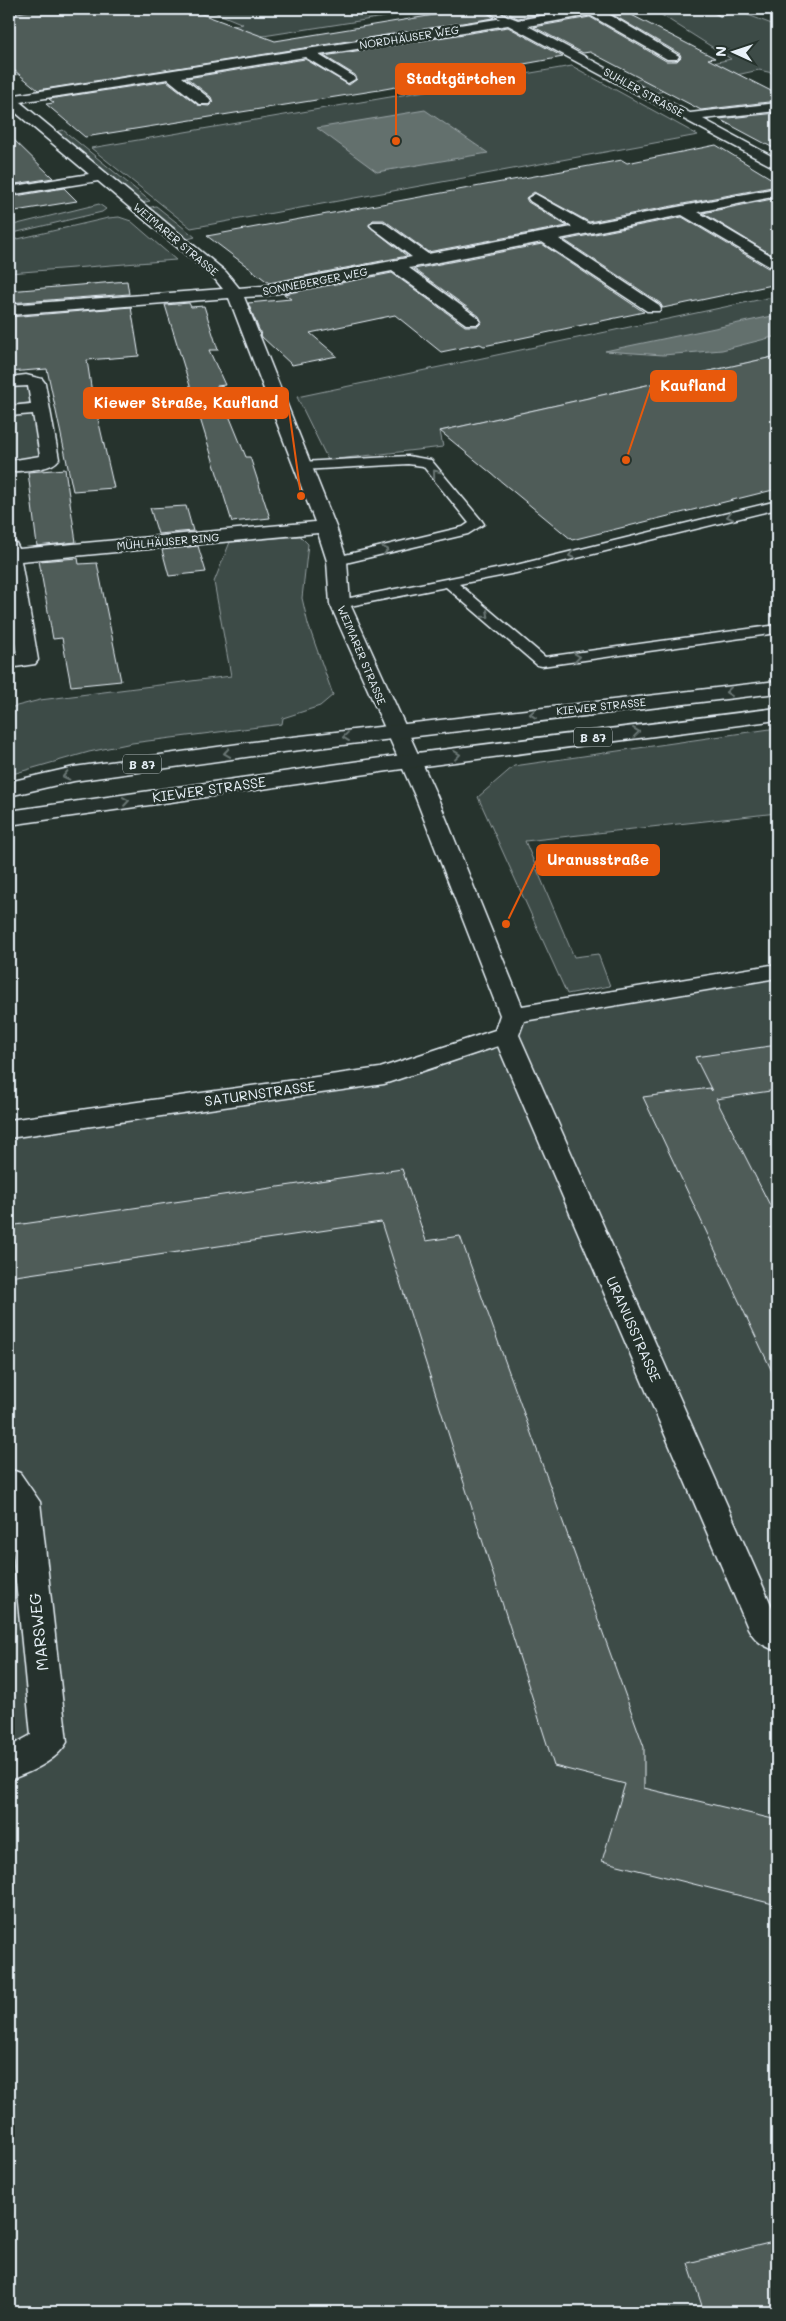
<svg xmlns="http://www.w3.org/2000/svg" width="786" height="2321" font-family="Mali,sans-serif">
  <rect width="100%" height="100%" fill="#26332d"/>
  <filter id="ink" filterUnits="userSpaceOnUse"><feTurbulence type="fractalNoise" baseFrequency=".02" numOctaves="2"/><feDisplacementMap in="SourceGraphic" scale="10" xChannelSelector="R" yChannelSelector="G"/><feConvolveMatrix kernelMatrix="1 2 1 2 8 2 1 2 1" color-interpolation-filters="sRGB"/></filter>
  <g filter="url(#ink)">
    <path fill="#3e4b47" stroke="#939ea0" d="M207 9 270 11 435 9 9 76V59L22 64 243 24Z
      M652 9H704L718 14 735 10 777 26V74L759 70 655 93 632 81 731 59Z
      M572 66 698 135 191 228 91 148Z
      M63 130 150 201 141 203 56 132Z
      M99 204 106 209 102 212 9 234V226Z
      M156 206 195 237 188 239 147 208Z
      M119 217 131 221 176 260 9 273V241L108 218Z
      M777 296V356L440 431 443 447 328 460 297 397Z
      M24 385 30 387 32 402 9 406V386Z
      M27 414 33 415 43 454 39 457 14 460 11 459 9 415Z
      M300 536 308 544 302 598 308 624 333 695 320 706 283 718 282 724 132 743 89 752 9 775V708L40 700 231 676 214 582 230 542Z
      M777 728V813L525 841 574 957 598 954 610 986 567 994 478 797 514 766Z
      M777 971V2312H9V1131L384 1076 506 1035 513 1015 711 979Z"/>
    <path fill="#636f6d" stroke="#98a3a5" d="M425 110 488 153 377 172 317 128Z
      M777 315V336L722 350 663 355 605 351Z"/>
    <path fill="#505c59" stroke="#e8f1f8" d="M36 9H188L275 41 471 9H482L494 18 38 90 9 66V15Z
      M497 9H572L518 18Z
      M603 9H620L715 58 708 59 777 94V101L701 110 590 52 583 53 534 27 590 17 666 61H677L681 57 680 54Z
      M508 27 563 57 379 90 85 137 46 104 54 103 49 99 167 81 198 105 209 106 213 102 211 97 187 78 305 59 349 85 357 79 355 75 324 56Z
      M777 113V150L719 119Z
      M9 135 53 178 9 185Z
      M716 145 777 182V186L589 222 534 192 526 198 528 202 567 226 428 252 384 220H373L369 226 407 256 269 283 207 236 622 160 627 163Z
      M64 188 77 201 9 212V197Z
      M777 198V258L703 213Z
      M682 217 768 268 777 263V284L663 308 660 303 564 240Z
      M542 244 644 312 484 346 480 344 441 352 395 315 310 333 337 356 292 365 262 337 248 303 291 299 284 294 392 273 465 326H478L482 322 479 316 414 269Z
      M127 281 129 294 9 303V291Z
      M189 303 191 307 204 306 218 350H209L225 385 217 386 246 457H250L270 518 232 522 165 305Z
      M131 307 139 356 87 360 92 393 114 488 73 491 47 369 9 372V317Z
      M777 356V489L572 540 440 431Z
      M65 469 76 542 37 546 28 472Z
      M186 506 193 531 158 534 150 508Z
      M198 546 206 572 169 576 162 550Z
      M78 558 79 564 97 563 121 681 71 686 62 638 53 639 39 561Z
      M777 1045V1090L716 1099 777 1219V1382L643 1097 710 1088 712 1091 695 1057Z
      M402 1169 426 1241 460 1236 644 1747V1788L777 1820V1905L602 1861 625 1784 554 1766 381 1222 9 1277V1226Z
      M777 2241V2312H704L688 2263Z"/>
    <g fill="none" stroke-linecap="round" stroke-linejoin="round">
      <g stroke="#e8f1f8" stroke-width="3">
        <path id="lane" d="M484 9H494L514 21 507 23Z
          M408 456 431 460 482 521 484 524 468 534 337 565 332 564 330 561 332 558 463 527 469 523 423 466 408 464 302 470 296 466 302 462Z
          M777 501V509L516 573 459 584 545 657 777 625V633L542 666 537 665 446 587 340 608 333 604 340 600 516 565Z"/>
      </g>
      <g stroke="#e8f1f8" stroke-width="3">
        <path id="street" d="M582 9H600L679 56 677 59H667L590 15 528 26 690 113 777 103V111L703 119 777 159V169L508 25 319 55 353 76 355 79 348 83 305 57 182 77 209 98 211 101 209 104H199L168 79 20 102 226 272 239 288 263 286 412 257 373 228 370 225 373 222H383L428 254 572 227 530 201 528 198 535 194 589 224 777 188V196L698 212 775 258 777 261 769 266 682 215 559 239 659 305 661 308 659 311H647L542 242 409 268 478 318 480 321 478 324H466L392 271 263 296 244 297 336 527 347 561 350 604 437 796 522 1006 777 964V978L524 1021 519 1035 777 1618V1651C763 1646 755 1641 748 1628L498 1046 384 1084 9 1138V1120L380 1068 495 1030 500 1015 415 796 330 604 327 561 318 533 21 561 38 660 35 664 9 668V656L17 655 9 606V541L16 543 19 549 315 522 229 298 9 315V305L223 289 214 278 98 181 9 195V187L89 174 9 107V96L510 17 518 20Z
          M708 9H736L734 12 720 15Z
          M26 375 42 379 45 383 59 459C51 471 23 470 9 472V461L40 456 33 414 9 416V406L31 404 28 386 9 387V377Z
          M9 1469 20 1473 40 1502 67 1742C57 1761 29 1773 9 1780V1747L31 1735 9 1510Z"/>
      </g>
      <g stroke="#e8f1f8" stroke-width="3">
        <path id="primary" d="M777 681V693L275 753 74 781 9 796V782L74 767 275 739Z
          M777 708V720L409 768 9 825V811L409 754Z"/>
      </g>
      <use href="#lane" fill="#26332d" fill-rule="evenodd"/>
      <use href="#street" fill="#26332d" fill-rule="evenodd"/>
      <use href="#primary" fill="#26332d" fill-rule="evenodd"/>
    </g>
    <defs><path id="oneway-chevron" d="M-2-3.5L2.5 0L-2 3.5" fill="none" stroke-width="1.6" stroke-linecap="round" stroke-linejoin="round" transform="scale(1.25)"/></defs>
    <g stroke="#6a7674">
      <use href="#oneway-chevron" transform="translate(436 473) rotate(-129)"/>
      <use href="#oneway-chevron" transform="translate(730 516) rotate(166)"/>
      <use href="#oneway-chevron" transform="translate(385 550) rotate(-13)"/>
      <use href="#oneway-chevron" transform="translate(572 555) rotate(166)"/>
      <use href="#oneway-chevron" transform="translate(486 615) rotate(41)"/>
      <use href="#oneway-chevron" transform="translate(577 657) rotate(-8)"/>
      <use href="#oneway-chevron" transform="translate(729 692) rotate(174)"/>
      <use href="#oneway-chevron" transform="translate(533 714) rotate(174)"/>
      <use href="#oneway-chevron" transform="translate(636 732) rotate(-7)"/>
      <use href="#oneway-chevron" transform="translate(346 737) rotate(173)"/>
      <use href="#oneway-chevron" transform="translate(227 753) rotate(172)"/>
      <use href="#oneway-chevron" transform="translate(457 755) rotate(-7)"/>
      <use href="#oneway-chevron" transform="translate(66 776) rotate(167)"/>
      <use href="#oneway-chevron" transform="translate(126 801) rotate(-8)"/>
    </g>
  </g>
  <g text-anchor="middle" dominant-baseline="central" stroke-width="5" stroke-linejoin="round" paint-order="stroke">
    <g font-size="11" fill="#e8f1f8" stroke="#26332d">
      <text transform="translate(409 37) rotate(-9)">NORDHÄUSER WEG</text>
      <text transform="translate(644 92) rotate(29)">SUHLER STRASSE</text>
      <text transform="translate(176 239) rotate(40)">WEIMARER STRASSE</text>
      <text transform="translate(315 281) rotate(-11)">SONNEBERGER WEG</text>
      <text transform="translate(168 541) rotate(-5)">MÜHLHÄUSER RING</text>
      <text transform="translate(362 655) rotate(67)">WEIMARER STRASSE</text>
      <text transform="translate(601 706) rotate(-6)">KIEWER STRASSE</text>
    </g>
    <g fill="#26332d" stroke="#aeb8bb" stroke-width="1">
      <rect x="574" y="727.5" width="38" height="19" rx="4"/>
      <rect x="123" y="754.5" width="38" height="19" rx="4"/>
    </g>
    <g font-size="12" font-weight="bold" fill="#e8f1f8">
      <text x="593" y="737">B 87</text>
      <text x="142" y="764">B 87</text>
    </g>
    <g font-size="14" fill="#e8f1f8" stroke="#26332d">
      <text transform="translate(209 789) rotate(-8)">KIEWER STRASSE</text>
      <text transform="translate(260 1093) rotate(-8)">SATURNSTRASSE</text>
      <text transform="translate(634 1329) rotate(66)">URANUSSTRASSE</text>
    </g>
    <g font-size="16" fill="#e8f1f8" stroke="#26332d">
      <text transform="translate(38 1632) rotate(-96)">MARSWEG</text>
    </g>
  </g>
  <path fill="none" stroke="#e8590c" stroke-width="2" d="M396 141L396 79M626 460L651 386M301 496L288 403M506 924L537 860"/>
  <g fill="#e8590c" stroke="#26332d" stroke-width="2">
    <circle cx="396" cy="141" r="5"/>
    <circle cx="626" cy="460" r="5"/>
    <circle cx="301" cy="496" r="5"/>
    <circle cx="506" cy="924" r="5"/>
  </g>
  <g fill="#e8590c" stroke="#e8590c" stroke-width="2">
    <rect x="396" y="64" width="129" height="30" rx="5"/>
    <rect x="651" y="371" width="85" height="30" rx="5"/>
    <rect x="84" y="388" width="204" height="30" rx="5"/>
    <rect x="537" y="845" width="122" height="30" rx="5"/>
  </g>
  <g font-size="15" text-anchor="middle" font-weight="bold" fill="#fff">
    <text x="461" y="84">Stadtgärtchen</text>
    <text x="693" y="391">Kaufland</text>
    <text x="186" y="408">Kiewer Straße, Kaufland</text>
    <text x="598" y="865">Uranusstraße</text>
  </g>
  <rect width="786" height="2321" fill="none" stroke="#26332d" stroke-width="30"/>
  <rect x="15" y="15" width="756" height="2291" fill="none" stroke="#e8f1f8" stroke-width="2" filter="url(#ink)"/>
  <g transform="translate(734 52) rotate(273)" stroke="#26332d" stroke-width="4" paint-order="stroke">
  <path d="M0-4L9 19L0 12L-9 19Z" fill="#e8f1f8"/>
  <text y="-8" font-size="14" font-weight="bold" text-anchor="middle" fill="#e8f1f8">N</text>
  </g>
</svg>
